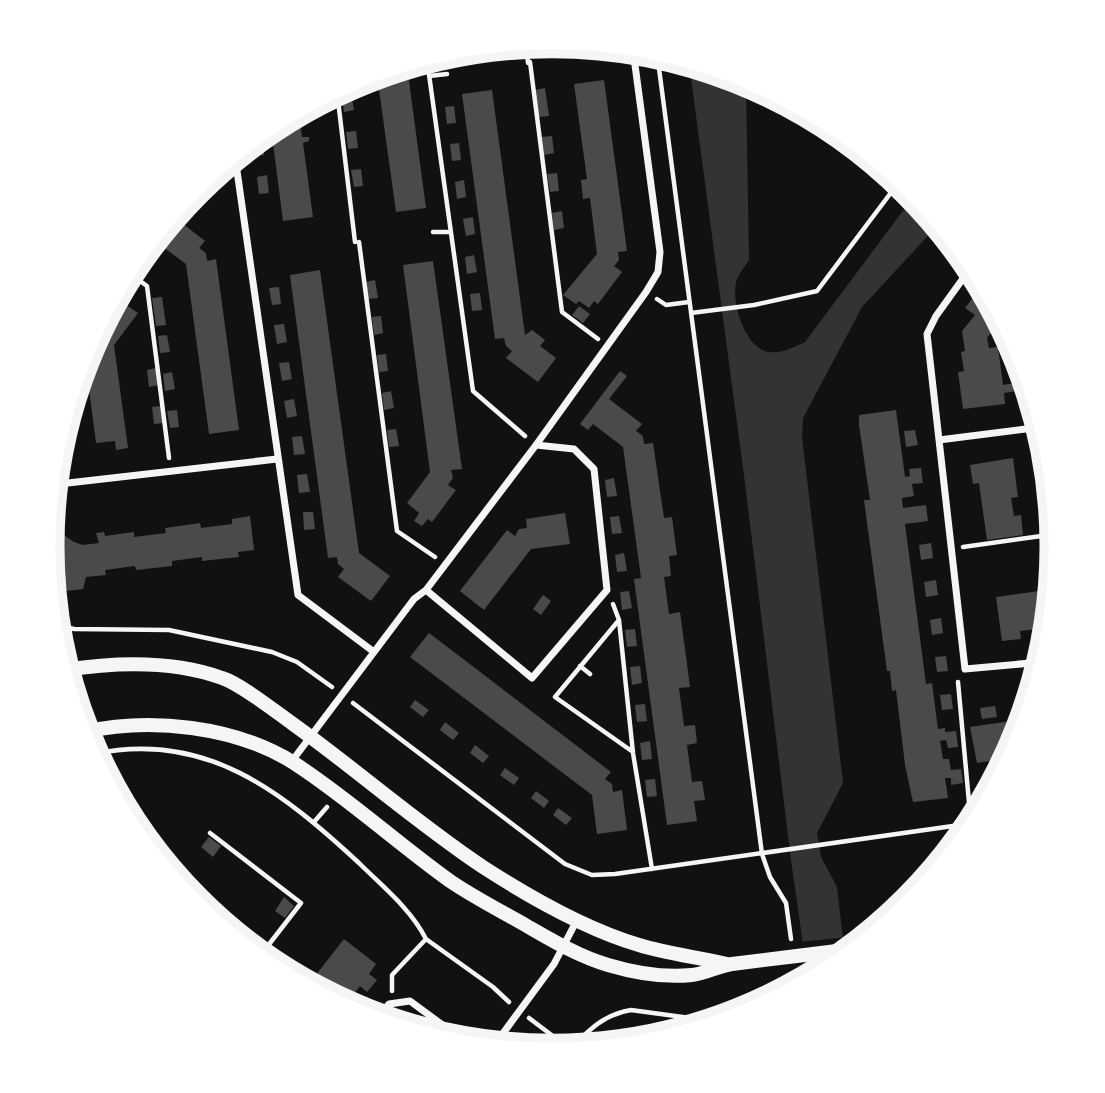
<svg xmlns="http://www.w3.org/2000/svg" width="1105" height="1093" font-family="Commissioner,sans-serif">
  <rect width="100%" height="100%" fill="#111"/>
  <path fill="#333" d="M689 63 746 81 749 260C745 266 737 276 736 283 731 304 746 349 769 352 782 354 794 347 805 342L914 196 938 225 862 307 803 418 802 437 843 783 817 833 821 857 837 887 845 956 832 966 808 979 791 860 745 483Z"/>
  <path fill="#111" d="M847 937 848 953 832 966 826 970 803 972 800 942Z"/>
  <path fill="#4a4a4a" d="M407 66 426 208 396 212 377 75Z
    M604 80 627 251 618 252 619 260 614 266 622 272 598 304 594 301 589 308 579 301 576 304 563 295 597 254 590 198 583 199 581 180 587 179 574 84Z
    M545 88 549 116 539 117 535 90Z
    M492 90 525 335 532 330 545 340 540 346 556 358 538 382 506 358 512 351 506 346 504 338 495 339 462 94Z
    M351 93 354 110 344 112 342 95Z
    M454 106 456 123 447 124 445 107Z
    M299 113 302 137H309V141L303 143 313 217 283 221 271 128Z
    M356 131 358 148 348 149 346 132Z
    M552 136 554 153 544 155 542 137Z
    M259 138H262L264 155 254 156 252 143Z
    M459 143 461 160 452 161 450 144Z
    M361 169 363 186 354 187 351 170Z
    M557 173 559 191 550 192 547 174Z
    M267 175 269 193 259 194 257 177Z
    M464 180 466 197 457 199 455 182Z
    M562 211 564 228 554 230 552 213Z
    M174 217 205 241 199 248 206 253 207 261 216 259 239 430 209 434 186 264 155 241Z
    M473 217 475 234 466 236 463 219Z
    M474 255 477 272 467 274 465 257Z
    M433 261 462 469 451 470 453 478 448 485 456 490 432 522 428 519 422 526 414 521 419 513 407 503 430 472 403 265Z
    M320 270 359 553 390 576 371 601 338 577 344 569 338 564 337 557 328 558 290 275Z
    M375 280 378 298 368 299 366 282Z
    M982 286 1005 329 1001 335 994 329 987 338 989 348 998 347 1003 385 1015 383 1017 391 1004 393 1005 404 963 409 958 372 964 371 961 352 965 351 962 331 975 315 965 308Z
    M279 287 281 304 272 305 269 288Z
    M123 291 130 296 125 304 138 313 114 345 128 448 116 450 115 441 96 443 85 358 116 297Z
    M480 293 482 310 472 311 470 294Z
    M162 297 166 325 156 326 152 298Z
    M579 306 590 314 583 323 572 315Z
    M381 316 383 333 374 335 372 317Z
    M284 324 287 342 277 344 274 325Z
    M167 335 170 352 160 353 158 336Z
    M386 354 388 371 379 372 377 355Z
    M289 362 292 379 282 381 279 363Z
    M156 368 158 385 149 387 147 370Z
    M620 371 627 376 609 399 642 424 636 431 643 436 644 444 653 443 664 518 672 517 677 555 669 556 671 576 664 577 669 614 680 612 685 649 690 687 679 688 684 726 695 725 697 743 687 745 692 782 702 781 705 800 694 801 697 821 667 825 634 579 641 578 623 447 593 424 588 430 580 424Z
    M172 372 175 389 165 391 163 374Z
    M391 391 394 408 384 410 382 393Z
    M294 399 297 416 287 418 284 401Z
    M161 406 163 423 154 424 152 407Z
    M177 410 179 427 170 428 167 411Z
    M896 410 905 477 910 476 909 469 921 468 923 483 912 484 914 496 902 498 903 508 926 505 928 521 905 524 926 684 932 683 938 729 945 728V732L956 731 958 747 948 748 946 740 940 741 943 759H949L951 770 961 769 963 783 951 785V778H945L948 798 913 802 905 765 896 690 892 691 890 671H887L864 500H870L859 425V415Z
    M396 429 399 446 389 447 387 430Z
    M915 430 918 445 906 447 904 431Z
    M302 436 305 454 294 455 292 437Z
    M1013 458 1018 497 1011 498 1014 516 1021 515 1023 535 987 540 979 483 973 484 970 465Z
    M307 474 310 492 299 493 297 475Z
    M614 478 617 496 607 497 605 480Z
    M303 512H313L315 529 304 530Z
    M565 513 570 544 531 549 484 610 460 591 507 530 515 536 519 529 527 528 526 519Z
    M250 516 254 550 238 552 239 557 202 561V557L172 561V566L136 570 135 566 105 570 106 575 86 577 83 589 66 591 52 581 55 569 50 566 48 546 51 518 65 529 61 533 74 542 83 545 99 543 96 533 104 532 105 536 134 532V537L166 533 165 528 200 523 201 528 232 524V519Z
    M619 516 622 533 612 534 610 517Z
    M931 543 933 558 921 560 919 545Z
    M624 553 627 571 617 572 615 555Z
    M936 580 938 595 926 597 924 582Z
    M1053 589 1048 634 1039 636 1038 629 1020 631 1021 639 1002 641 996 597Z
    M629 591 632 608 622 610 620 592Z
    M543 595 551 601 541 615 533 609Z
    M941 618 943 633 932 635 930 620Z
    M635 629 637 646 627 647 625 630Z
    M429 633 611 772 605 779 612 784 613 792 622 790 627 830 597 834 592 795 410 657Z
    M946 656 948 671 937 672 935 657Z
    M640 666 642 683 632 685 630 667Z
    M951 694 953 709 942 710 940 695Z
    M415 700 429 710 423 717 410 707Z
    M645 704 647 721 637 722 635 705Z
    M995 706 997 717 982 719 980 708Z
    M1025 719 1013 751 994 753 995 760 977 763 970 727Z
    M445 722 459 733 453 740 440 730Z
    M650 741 652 759 642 760 640 743Z
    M475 745 489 756 483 763 470 753Z
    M505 768 519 778 514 785 500 775Z
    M655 779 657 796 647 797 645 780Z
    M536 791 549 801 544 808 531 798Z
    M558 808 572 818 566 825 553 815Z
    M209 837 221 846 213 857 201 847Z
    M187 891 264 950 259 955 195 903Z
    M284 897 294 906 285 918 275 911Z
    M344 939 376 964 369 974 377 980 367 992 360 986 345 1005 308 985Z"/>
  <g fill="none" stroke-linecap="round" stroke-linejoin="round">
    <path stroke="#f5f5f5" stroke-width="4.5" d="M526 45 528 63
      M657 53 762 854 770 877 786 903 791 939
      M427 60 473 391 525 436
      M530 62 562 312 598 339
      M429 76 447 74
      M337 92 355 242
      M433 232H450
      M359 242 397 531 435 557
      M129 273 147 286 169 458
      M657 299 666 305 689 302
      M691 313 754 305 817 291 899 182
      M963 547 1056 534
      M613 604 619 620 633 753 652 869
      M619 620 555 697 633 752
      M56 625 74 629 169 630 272 652 297 662 332 687
      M580 666 590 674
      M958 682 971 824
      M353 703 565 864 592 875 615 874 974 823
      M94 754C206 730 282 792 359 863 382 886 411 909 426 939L392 975V991
      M314 822 327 807
      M210 833 301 903 260 956
      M426 939 493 987 509 1002
      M796 972 797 985
      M529 1018 570 1049
      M570 1049C588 1031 604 1014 631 1010L690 1018 736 1015"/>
    <path stroke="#f5f5f5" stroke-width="7" d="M235 157 298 595 374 652
      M225 166 236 164
      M972 266 936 316 927 334 965 669 1042 662
      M939 440 1041 427
      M55 473 68 483 277 459
      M426 590 532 678 607 590 594 469 574 449 536 445
      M292 761 414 599 426 590 536 445 646 292 658 272 660 252 633 50
      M377 1018 389 1004 410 1001 467 1043
      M491 1045 501 1036 554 964 577 920"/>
    <path stroke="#f5f5f5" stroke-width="14" d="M65 670C117 662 172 660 222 678 241 684 276 712 293 724 357 770 417 823 483 867 531 898 585 929 639 945 668 954 698 957 727 964
      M84 732C150 717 235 726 294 763 348 798 397 843 450 881 475 898 501 911 527 926 553 941 580 957 608 965 635 973 664 978 692 975 705 974 718 966 732 964 772 959 813 954 853 949"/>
  </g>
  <path d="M0 0H1105V1093H0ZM60 546a492 492 0 1 1 984 0a492 492 0 1 1-984 0Z" fill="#fff" fill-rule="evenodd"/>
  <path fill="none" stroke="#f5f5f5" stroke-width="9" d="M60 546a492 492 0 1 1 984 0a492 492 0 1 1-984 0Z"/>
</svg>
